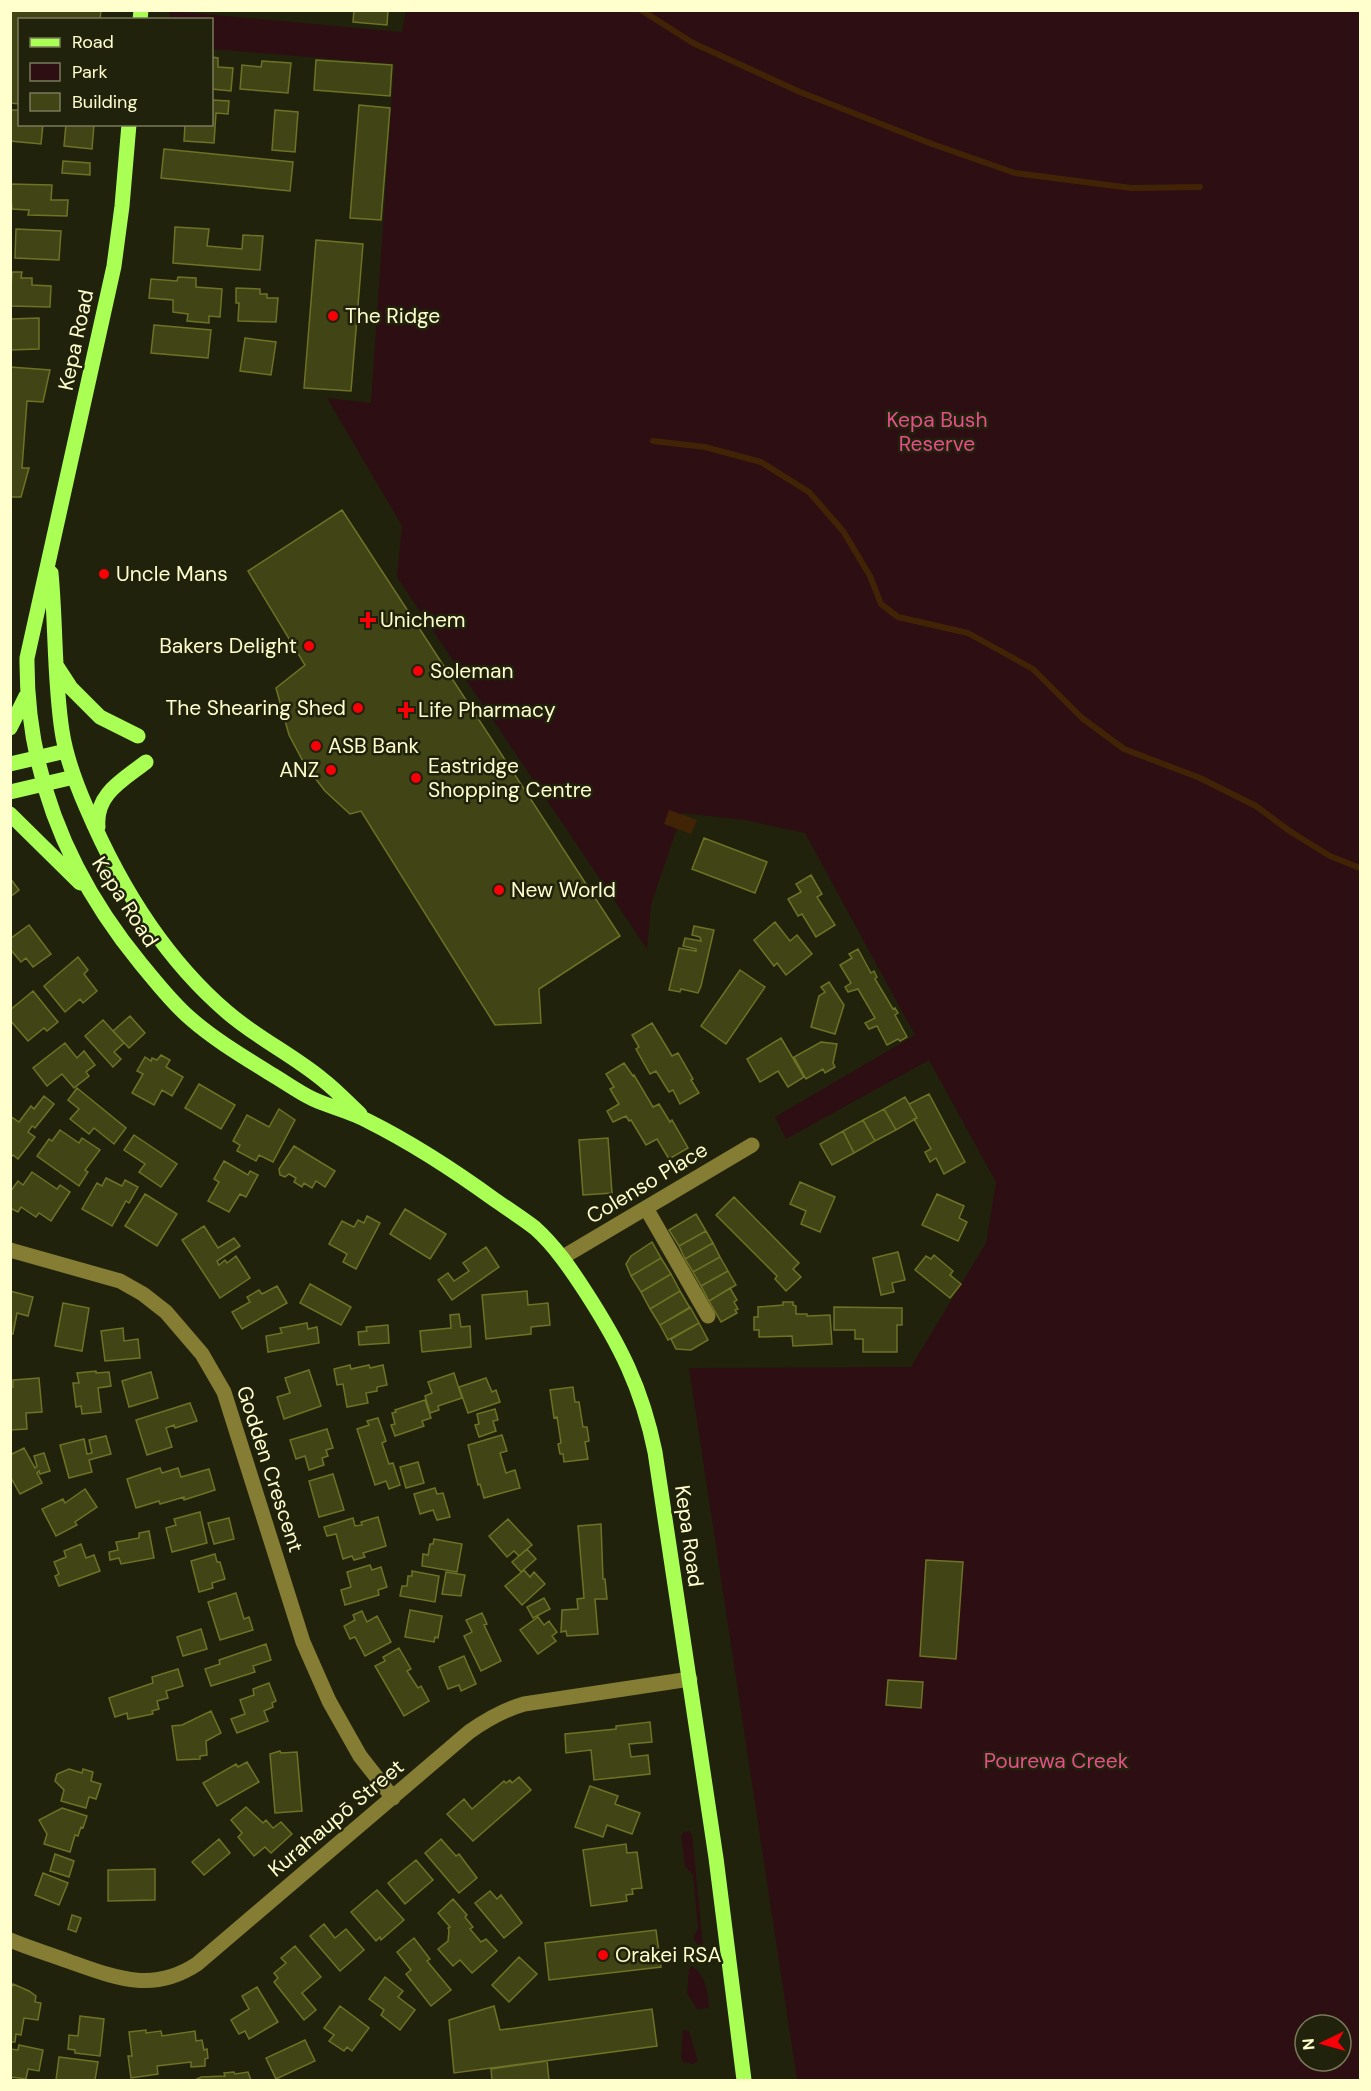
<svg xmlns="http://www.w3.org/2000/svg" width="1371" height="2091" font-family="'DM Sans',sans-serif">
  <rect width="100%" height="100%" fill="#21220c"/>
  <path fill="#2d0e13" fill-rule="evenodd" d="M406 10 1360 11V2080H797L689 1368 911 1367 986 1243 996 1182 929 1060 786 1139 775 1117 915 1035 805 833 745 820 682 813 651 905 647 949 397 577 402 526 327 398 371 403 394 64 212 49V20H169L170 11 402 32ZM1305 2025H1341V2061H1305Z
    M689 1831 692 1834 703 1946 701 1949 693 1938 698 1928 693 1875 685 1866 681 1836 684 1832Z
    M692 1966C706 1976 708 1992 709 2008L697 2009 687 1993 689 1969Z
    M683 2030 689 2031 698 2061 693 2064 683 2062 681 2057Z"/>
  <path fill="#412405" d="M669 810 697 820 691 834 664 824Z"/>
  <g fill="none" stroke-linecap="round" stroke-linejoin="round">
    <path stroke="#412405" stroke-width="6" d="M641 10 693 43 800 92 932 144 1015 173 1131 188 1200 187
      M653 441 705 447 761 462 809 492 843 531 870 576 881 604 898 617 968 633 1033 669 1082 718 1124 749 1200 778 1256 806 1291 832 1330 856 1360 868"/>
  </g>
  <path fill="#414516" stroke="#6d7226" stroke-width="1.5" d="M10 10H101L100 20H20V104L10 103Z
    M354 10H388L387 25 353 22Z
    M212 57 218 58V67L233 68 231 91 212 89Z
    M316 60 392 65 390 96 314 90Z
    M262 61 291 63 288 93 240 89 242 65 261 67Z
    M212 100 229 101 228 114 216 113 214 143 184 141 185 124H212Z
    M359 105 390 108 381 220 350 218Z
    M10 110H20V124H43L41 144 10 141Z
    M275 110 298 112 295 152 272 150Z
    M66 124H94L92 149 64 146Z
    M164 149 293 162 290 191 161 178Z
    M63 161 90 163V175L62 173Z
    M10 184 52 185 51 200H68L67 216 28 215 29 210 12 209Z
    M175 227 209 229 207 246 242 249 243 235 263 236 260 270 173 263Z
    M16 229 61 231 59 260 15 258Z
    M316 240 363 244 351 391 304 388Z
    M12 272H22L21 278H32V285L51 286 50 307 10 306Z
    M178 277 196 278V287L222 289 220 317 209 316V323L187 321 188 314 173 312V300L149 298 151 279 177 281Z
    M236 288 260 289V294H267V298H278L276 322 238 321 239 303H236Z
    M39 318V349L10 350V319Z
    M154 325 211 330 208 358 151 353Z
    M245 338 276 342 271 375 240 371Z
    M10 367 50 370 43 402 27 401 22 468H29L21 497H10Z
    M342 510 620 936 539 989 541 1023 495 1025 361 811 350 814 325 791 305 765 289 735 276 688 305 665 248 571Z
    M704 838 767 862 755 893 692 869Z
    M811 875 822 894 817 897 835 925 816 937 802 914 798 916 788 899 801 892 796 884Z
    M10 878 19 890 10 897Z
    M775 922 790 941 797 935 812 954 786 975 777 963 774 966 754 940Z
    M29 925 51 954 33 967 26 958 21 962 10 949V939Z
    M694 926 714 930 701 986 698 993 681 989 680 992 669 990 679 948 696 951V949L683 946 685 938 701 941 700 937 692 935Z
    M858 949 871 973 874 971 877 977 875 979 893 1009 895 1008 898 1013 895 1015 907 1037 900 1041 898 1039 887 1045 877 1026 869 1029 865 1023 875 1018 858 989 848 992 845 987 851 983 840 965 852 958 849 954Z
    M78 957 88 970 84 974 97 991 83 1003 80 999 65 1012 44 986Z
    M740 970 765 987 726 1044 701 1026Z
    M829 982 844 1005 835 1034 811 1027 819 996 825 992 821 987Z
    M33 991 58 1022 47 1031 44 1028 28 1041 10 1020V1010Z
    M130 1016 145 1033 129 1048 113 1031Z
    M103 1020 124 1043 114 1052 121 1059 113 1067 85 1036Z
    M652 1023 672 1056 678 1053 693 1079 691 1080 699 1093 680 1104 673 1090 669 1092 656 1071 650 1074 636 1049 639 1047 632 1035Z
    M781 1038 804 1077 788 1087 778 1071 760 1082 747 1059Z
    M821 1042 837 1044 833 1063 835 1067 825 1073 823 1069 806 1079 794 1057Z
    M65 1043 77 1058 84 1051 95 1065 86 1072 89 1076 74 1088 62 1074 47 1086 33 1068Z
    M161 1055 170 1060 166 1067 183 1077 172 1096 162 1090 154 1105 132 1093 143 1074 137 1071 145 1057 151 1061 152 1058 157 1060Z
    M624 1063 633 1076 634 1075 653 1107 659 1104 670 1122 672 1120 688 1148 669 1159 657 1139 646 1145 631 1120 629 1121 626 1116 613 1122 607 1111 619 1104 610 1089 614 1087 606 1074Z
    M199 1084 235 1105 221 1129 185 1108Z
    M77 1088 126 1128 114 1144 94 1128 89 1134 70 1119 79 1109 68 1100Z
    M929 1094 965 1162 944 1174 936 1158 930 1162 925 1152 931 1149 914 1119 917 1118 909 1104Z
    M44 1096 54 1104 35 1128 32 1126 28 1132 35 1137 18 1159 13 1155 10 1158V1116L19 1122 31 1106 34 1109Z
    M905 1097 917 1118 896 1130 884 1109Z
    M279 1109 295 1120 273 1162 259 1155 256 1161 237 1151 240 1145 233 1141 247 1115 269 1127Z
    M884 1109 896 1130 875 1141 863 1120Z
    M863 1120 875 1141 854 1153 843 1131Z
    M60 1130 79 1143 82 1138 100 1150 85 1170 88 1172 79 1186 37 1156 49 1139 52 1141Z
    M843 1131 854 1153 832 1165 820 1144Z
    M134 1135 177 1164 161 1187 139 1172 145 1164 124 1150Z
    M608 1138 612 1193 583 1195 579 1140Z
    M294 1146 335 1171 325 1187 316 1181 312 1188 304 1183 302 1187 294 1182 296 1178 289 1174 285 1177 280 1175 279 1169Z
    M224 1161 248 1175 250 1171 258 1175 246 1197 240 1194 229 1212 208 1201 219 1182 214 1179Z
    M32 1172 57 1189 60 1185 70 1192 51 1221 39 1213 36 1217 21 1207 18 1212 10 1208V1192L18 1181 23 1185Z
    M106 1178 122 1186 125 1180 138 1187 129 1203 126 1201 112 1226 82 1209 97 1183 102 1186Z
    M800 1182 835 1197 820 1232 801 1224 806 1211 790 1204Z
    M145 1194 177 1214 157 1246 125 1226Z
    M937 1194 964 1206 959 1218 967 1222 958 1241 922 1225Z
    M734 1197 799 1263 793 1269 801 1277 786 1291 775 1279 777 1276 716 1215Z
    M405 1209 446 1234 430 1259 390 1234Z
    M696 1214 706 1231 679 1246 669 1230Z
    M367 1216 380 1223 356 1269 343 1262 347 1254 329 1244 342 1221 354 1227 358 1220 364 1223Z
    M204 1226 218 1248 234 1238 240 1246 217 1261 219 1265 225 1260 227 1263 236 1256 250 1278 220 1298 182 1240Z
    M706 1231 713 1243 685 1259 679 1246Z
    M652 1242 661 1258 631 1276 626 1264 631 1256Z
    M713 1243 720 1257 693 1272 685 1259Z
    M486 1247 499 1267 452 1300 438 1280 448 1273 454 1281 469 1271 463 1263Z
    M898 1252 905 1280 892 1283 894 1292 881 1295 873 1258Z
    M934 1255 953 1271 950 1275 961 1284 950 1298 915 1270 926 1256 931 1259Z
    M720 1257 728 1271 701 1286 693 1272Z
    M661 1258 671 1274 641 1292 631 1276Z
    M728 1271 736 1285 709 1301 701 1286Z
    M671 1274 680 1291 650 1309 641 1292Z
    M310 1284 351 1307 341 1325 300 1303Z
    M277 1286 287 1303 242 1329 232 1312 250 1302 247 1297 259 1290 262 1294Z
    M730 1288 737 1300 734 1302 738 1309 735 1310 737 1313 721 1322 709 1301Z
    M10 1291 33 1297 28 1316 17 1313 13 1334H10Z
    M527 1291 528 1305 548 1303 550 1325 531 1327V1334L486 1339 482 1295Z
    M680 1291 690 1308 660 1325 650 1309Z
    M783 1302H793V1305L796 1306V1314H807V1316L830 1315 832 1344 793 1346 792 1336 759 1337V1330H754V1317H758V1307L783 1305Z
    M63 1303 89 1308 82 1351 55 1346Z
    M690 1307 699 1323 668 1340 660 1325Z
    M834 1307 902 1308V1325H897V1352H863V1339H855V1330H834Z
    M459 1314 461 1327 470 1326 471 1347 422 1352 420 1331 451 1328 450 1315Z
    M307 1323 308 1329 317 1327 319 1343 268 1352 266 1336 282 1333 280 1328Z
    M699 1323 708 1340 691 1350 676 1349 671 1339Z
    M388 1325 389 1343 359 1345 358 1332 367 1331 366 1327Z
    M123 1328 124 1341 138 1339 140 1358 105 1361 101 1331Z
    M350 1365 351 1369 369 1365 370 1368 383 1365 387 1385 377 1387V1391L366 1393 368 1403 347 1407 343 1384 337 1385 334 1369Z
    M309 1370 321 1406 284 1419 277 1397 290 1393 285 1378Z
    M96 1371V1373L109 1372 111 1386 98 1388 101 1412 82 1414 81 1406 76 1407 73 1383H79L77 1373Z
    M151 1372 158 1398 129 1407 122 1381Z
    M454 1373 462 1398 438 1406 439 1410 430 1413 425 1396 432 1393 428 1382Z
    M39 1378 42 1412 26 1413 27 1429 10 1430V1387H13V1380Z
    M486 1378 492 1392 496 1390 500 1402 468 1413 459 1387Z
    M573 1387 575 1402H579L583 1427H587L589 1441 585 1442 588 1459 564 1462 563 1454H560L558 1444 561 1443 557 1417 554 1418 550 1390Z
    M425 1400 431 1418 422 1421 424 1426 395 1436 391 1425 395 1424 392 1413 396 1412 395 1410Z
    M190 1403 197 1421 175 1428 174 1425 166 1428 172 1447 147 1455 136 1420Z
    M495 1409 498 1420 493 1421 496 1431 479 1437 475 1425 479 1424 477 1414Z
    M378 1418 386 1441 382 1443 389 1464 393 1463 400 1485 389 1489 386 1481 375 1485 357 1429 369 1425 367 1421Z
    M327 1429 333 1448 326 1450 328 1456 322 1458 324 1465 309 1470 305 1456 296 1459 290 1440Z
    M502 1435 507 1451 500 1453 506 1473 515 1470 520 1488 484 1498 480 1484 478 1485 468 1445Z
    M106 1436 111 1454 89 1460 92 1472 69 1478 60 1445 84 1439 87 1454 92 1453 89 1440Z
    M24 1448 35 1468 37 1466 34 1456 44 1453 50 1471 40 1474 39 1471 37 1473 42 1483 20 1494 10 1476V1455Z
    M418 1462 424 1483 406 1488 400 1467Z
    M160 1468 162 1473 178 1468 181 1477 209 1469 215 1490 184 1500V1497L160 1504 159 1501 136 1508 127 1479Z
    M333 1474 344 1510 319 1517 309 1481Z
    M435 1488 437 1494 443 1493 450 1517 437 1520 433 1510 420 1514 414 1494Z
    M85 1489 97 1507 75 1522 77 1525 56 1536 42 1509 63 1499 65 1503Z
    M200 1512 207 1543 172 1552 166 1528 176 1525 174 1519Z
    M378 1517 386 1546 363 1553 365 1557 354 1560 352 1556 343 1559 336 1534 327 1536 324 1527 353 1518 355 1526 362 1525 361 1522Z
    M229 1518 234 1539 214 1544 208 1523Z
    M508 1519 532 1545 519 1556 514 1551 507 1557 489 1536Z
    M601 1524 603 1579H605L607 1599H595L598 1634 567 1636 566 1631 561 1632 562 1610 578 1609 577 1599 584 1598 578 1526Z
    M149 1531 154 1558 121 1564 119 1558 110 1560 109 1552 118 1550 116 1542 139 1538V1533Z
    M434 1539 462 1544 457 1572 422 1566 423 1554 428 1555 430 1544H433Z
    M81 1544 86 1558 94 1555 100 1571 59 1586 55 1576 59 1574 54 1562 66 1557 64 1551Z
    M527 1549 536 1559 521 1572 512 1562Z
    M215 1554 217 1562H220L225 1579 212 1583 213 1588 199 1592 191 1561Z
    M926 1560 963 1562 956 1659 920 1656Z
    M370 1565 372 1570 381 1567 387 1587 378 1590 379 1595 345 1605 341 1590 351 1587 347 1572Z
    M524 1570 530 1577 534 1572 545 1584 522 1605 505 1586Z
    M412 1571 439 1576 435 1602 400 1596 402 1586H407L408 1576H412Z
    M446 1572 465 1575 461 1596 442 1594Z
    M236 1593 244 1619 249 1617 253 1630 220 1640 208 1602Z
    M544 1598 550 1609 533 1618 527 1607Z
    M410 1610 442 1616 438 1638 435 1637 434 1642 405 1637Z
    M362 1611 367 1622 377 1616 391 1642 365 1656 355 1637 350 1639 344 1626 355 1620 353 1615Z
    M482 1613 487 1624 484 1625 501 1661 481 1671 464 1636 472 1632 466 1620Z
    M538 1617 544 1625 549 1621 557 1632 552 1636 556 1641 538 1654 520 1630Z
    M201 1629 207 1649 183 1656 177 1637Z
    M266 1644 271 1660 253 1666 255 1672 211 1686 205 1669 220 1664 219 1660Z
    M399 1648 411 1669 407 1671 418 1688 421 1686 429 1701 404 1716 375 1666 385 1661 383 1657Z
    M464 1656 476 1684 461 1691 459 1685 448 1689 439 1667Z
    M178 1669 183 1686 166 1691 168 1698 157 1701 159 1709 152 1711 153 1714 128 1719 127 1713 115 1717 109 1698 153 1683 152 1677Z
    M888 1680 923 1682 921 1708 886 1705Z
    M269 1683 276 1701 272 1703 273 1707 264 1711 268 1721 237 1733 231 1719 245 1714 240 1700 254 1695 253 1689Z
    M211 1711 221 1733 206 1741 207 1755 200 1756V1759L177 1760 172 1726 182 1725Z
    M650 1722 652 1742 629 1744 631 1757 648 1755 650 1774 594 1780 591 1750 566 1753 565 1734 616 1729V1726Z
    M280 1751 281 1753 297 1752 302 1811 275 1813 270 1754Z
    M247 1762 259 1782 217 1806 203 1783 236 1764 238 1767Z
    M69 1769 82 1773 83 1769 93 1772 91 1781 101 1784 96 1799 89 1797 86 1808 61 1801 64 1790 55 1781 57 1774Z
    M519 1777 531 1790 473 1841 447 1814 464 1799 472 1809 504 1781 506 1783 510 1780 512 1783Z
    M590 1786 618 1796 615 1804 640 1813 632 1834 607 1825 603 1837 575 1827Z
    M246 1807 263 1823 266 1820 273 1828 281 1822 292 1834 271 1853 265 1847 254 1856 238 1837 242 1833 231 1820Z
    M62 1808 87 1816 83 1828 81 1827 78 1836 75 1835 70 1852 44 1844 47 1834 39 1820Z
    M219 1839 230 1853 204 1875 192 1862Z
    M441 1839 456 1856 459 1854 477 1878 459 1893 425 1853Z
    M626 1844 627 1853 637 1852 642 1888 632 1889 633 1894 626 1895 627 1901 591 1906 583 1850Z
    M55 1854 74 1861 69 1877 50 1871Z
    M416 1860 433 1880 405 1904 388 1883Z
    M155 1869V1900L108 1901V1870Z
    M43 1873 68 1883 59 1905 35 1895Z
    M377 1890 404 1920 381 1940 380 1937 376 1941 351 1912Z
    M490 1891 497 1899 501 1895 522 1923 504 1938 475 1903Z
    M453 1899 467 1915 465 1917 473 1927 470 1929 481 1942 486 1939 497 1951 472 1973 460 1960 453 1966 438 1949 448 1941 449 1930 448 1928 450 1927 438 1913Z
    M72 1915 81 1918 76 1932 68 1929Z
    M324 1924 335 1938 346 1929 364 1950 340 1971 310 1936Z
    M656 1930 661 1967 549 1980 545 1943Z
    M414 1938 430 1959 427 1961 451 1990 431 2006 406 1974 411 1970 397 1952Z
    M295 1946 321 1977 302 1993 316 2010 304 2020 274 1982 278 1978 274 1973 286 1963 281 1958Z
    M519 1957 537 1974 509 2002 492 1985Z
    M385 1977 403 1991 398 1997 415 2010 400 2030 381 2015 384 2010 369 1999Z
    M13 1984 29 1991 36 1996 35 2002 41 2003 38 2020 24 2018 21 2035 16 2034 15 2042H10V1990Z
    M257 1987 278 2022 249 2039 245 2031 239 2034 231 2020 249 2009 242 1996Z
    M340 2006 369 2028 352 2051 347 2047 344 2051 329 2041 334 2035 324 2028Z
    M494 2006 500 2030 652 2009 657 2046 454 2073 449 2020Z
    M80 2016 104 2019 100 2056 75 2053V2050L68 2049 69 2035 78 2036Z
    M146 2030V2033L161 2031 162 2036 195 2031 196 2041 202 2040 204 2050 207 2049 208 2058 205 2059V2066L191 2067V2062L157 2066 158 2074 131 2078 128 2056H132L129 2032Z
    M305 2040 315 2061 276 2079 266 2058Z
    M19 2045 43 2050 39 2071 28 2069 26 2079 11 2077 10 2049 18 2050Z
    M59 2057 98 2062 95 2080H56Z
    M547 2061 549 2080H492L491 2069Z
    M234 2072 235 2074 248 2072 251 2080H195L201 2077 225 2076 224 2073Z"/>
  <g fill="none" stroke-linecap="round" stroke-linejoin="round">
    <path stroke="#857d33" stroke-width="15" d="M646 1208 708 1316
      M10 1250 120 1281 143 1294 166 1312 202 1354 224 1392 303 1642 329 1701 360 1756 393 1798
      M563 1257 752 1145
      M10 1940C29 1948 49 1954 68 1961 114 1977 152 1994 197 1964L469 1732C486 1720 503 1710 524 1704L690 1679"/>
    <path stroke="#aaff54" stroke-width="15" d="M140 20 141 10
      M129 124 122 206 114 266 27 658C26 774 68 875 141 964 157 983 172 1003 191 1019 215 1040 244 1057 271 1074 285 1082 298 1092 313 1099 330 1107 350 1111 368 1121 412 1143 455 1171 495 1200 508 1209 522 1218 535 1228 555 1246 570 1268 585 1291 620 1345 642 1388 655 1452L716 1858 744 2080
      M51 573C56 626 54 679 62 731 66 758 76 784 87 809 119 884 164 958 227 1012 257 1038 293 1055 323 1080 336 1090 348 1103 360 1114
      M56 665 71 688 100 717 138 736
      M10 728 26 696
      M10 764 66 751
      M10 792 74 777
      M10 814 80 883
      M98 827C95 794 123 780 146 762"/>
  </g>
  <g fill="#f80008" stroke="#21220c" stroke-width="2">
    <circle cx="333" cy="316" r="6"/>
    <circle cx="104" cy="574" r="6"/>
    <path d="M365 611h6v6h6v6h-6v6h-6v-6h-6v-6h6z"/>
    <circle cx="309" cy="646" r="6"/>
    <circle cx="418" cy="671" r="6"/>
    <circle cx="358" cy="708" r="6"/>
    <path d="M403 701h6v6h6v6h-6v6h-6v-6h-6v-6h6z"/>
    <circle cx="316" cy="746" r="6"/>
    <circle cx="331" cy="770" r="6"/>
    <circle cx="416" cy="778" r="6"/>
    <circle cx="499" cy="890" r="6"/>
    <circle cx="603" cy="1955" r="6"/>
  </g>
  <g text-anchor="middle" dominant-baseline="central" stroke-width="5" stroke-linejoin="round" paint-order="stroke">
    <g font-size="21" fill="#fffecd" stroke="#21220c" text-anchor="start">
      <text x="345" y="316">The Ridge</text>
      <text x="116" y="574">Uncle Mans</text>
      <text x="380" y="620">Unichem</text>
      <text x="297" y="646" text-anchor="end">Bakers Delight</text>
      <text x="430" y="671">Soleman</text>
      <text x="346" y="708" text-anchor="end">The Shearing Shed</text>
      <text x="418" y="710">Life Pharmacy</text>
      <text x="328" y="746">ASB Bank</text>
      <text x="428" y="766">Eastridge<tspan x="428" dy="24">Shopping Centre</tspan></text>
      <text x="319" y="770" text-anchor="end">ANZ</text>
      <text x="511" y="890">New World</text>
      <text x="615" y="1955">Orakei RSA</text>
    </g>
    <g font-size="21" fill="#fffecd" stroke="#21220c">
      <text transform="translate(76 340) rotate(-78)">Kepa Road</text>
      <text transform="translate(125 902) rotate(57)">Kepa Road</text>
      <text transform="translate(647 1183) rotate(-31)">Colenso Place</text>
      <text transform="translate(270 1469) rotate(72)">Godden Crescent</text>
      <text transform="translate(689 1536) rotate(82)">Kepa Road</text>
      <text transform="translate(336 1818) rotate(-40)">Kurahaupō Street</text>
    </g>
    <g font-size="21" fill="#e84f8a" stroke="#21220c">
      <text x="937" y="420">Kepa Bush<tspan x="937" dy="24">Reserve</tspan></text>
      <text x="1056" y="1761">Pourewa Creek</text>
    </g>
  </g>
  <rect width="1371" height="2091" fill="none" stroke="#fffecd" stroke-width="24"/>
  <rect x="18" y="18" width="195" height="108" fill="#21220c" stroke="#7a7a59" stroke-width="1.5"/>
  <rect x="30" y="38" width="30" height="9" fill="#aaff54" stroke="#7a7a59" stroke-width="1.5"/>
  <text x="72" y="48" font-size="18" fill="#fffecd">Road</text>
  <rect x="30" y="63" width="30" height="18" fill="#2d0e13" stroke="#7a7a59" stroke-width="1.5"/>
  <text x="72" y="78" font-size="18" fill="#fffecd">Park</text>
  <rect x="30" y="93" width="30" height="18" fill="#414516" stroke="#7a7a59" stroke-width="1.5"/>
  <text x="72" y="108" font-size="18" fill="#fffecd">Building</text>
  <g transform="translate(1323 2043) rotate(265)"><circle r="28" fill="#21220c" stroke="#7a7a59" stroke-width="1.5"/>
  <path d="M0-4.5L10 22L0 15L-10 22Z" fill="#f80008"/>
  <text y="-9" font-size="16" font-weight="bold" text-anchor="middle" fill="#fffecd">N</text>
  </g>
</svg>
